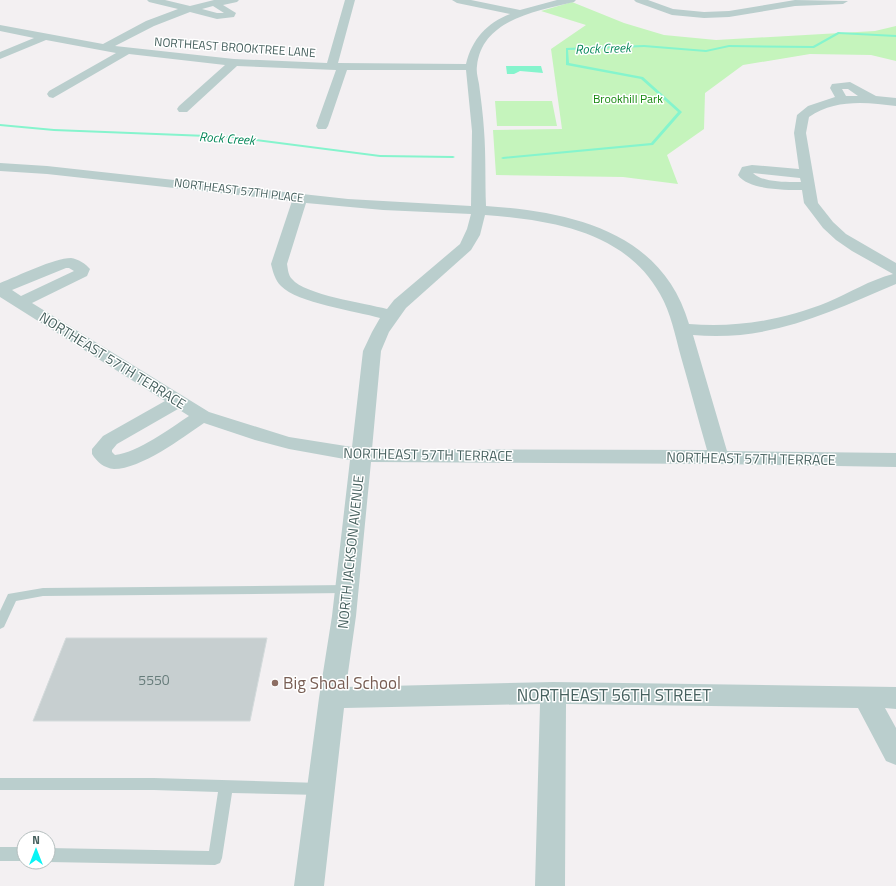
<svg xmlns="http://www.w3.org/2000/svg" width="896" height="886" font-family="'Titillium Web',sans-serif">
  <rect width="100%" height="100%" fill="#f3f0f2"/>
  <path fill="#c5f4bc" d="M572 2 624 23 664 35 716 40 875 31 896 26V61L871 55 810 54 743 65 705 93 704 129 667 155 678 184 623 177 496 175 493 130 562 129 551 49 586 25 541 11Z
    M495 101H552L557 126H497Z"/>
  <path fill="#85f4cd" d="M506 66H541L543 73 520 71 514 74H507Z"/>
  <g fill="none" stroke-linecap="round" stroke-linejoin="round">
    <path fill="#85f4cd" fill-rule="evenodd" d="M838 32 896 35V37L839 34 814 48 729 47 706 52 644 47 568 50 569 63 643 77 682 112 653 145 503 159 501 158 503 157 651 143 678 112 641 79 566 65V48L644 45 706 50 729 45 813 46Z
      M0 124 54 129 233 136 380 155 453 156 455 157 453 158 380 157 233 138 54 131 0 126Z"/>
  </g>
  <path fill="#c7cfd0" stroke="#d4dbdc" d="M66 638H267L250 721H33Z"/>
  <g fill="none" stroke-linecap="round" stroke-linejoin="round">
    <path fill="#bacecd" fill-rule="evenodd" d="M346 585 350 586 352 589 350 592 346 593 43 596 16 601 4 627 0 629V611L8 594 43 588Z
      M0 778H154L320 783 325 785 327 789 325 793 320 795 232 793 222 858 220 863 215 865 48 862V848L209 851 218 792 154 790H0Z
      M0 847H24V861H0Z"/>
    <path fill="#bacecd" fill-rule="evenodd" d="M147 0H165L190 6 214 0H239L237 2 223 5 236 13 234 17 217 19 190 12 154 26 115 46 234 59 327 63 345 0H355L338 63 466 64C472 39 487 23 510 14L457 3 452 0H471L520 10 557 0H576L574 2C537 11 482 19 477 66 476 72 478 78 479 84 481 99 483 115 484 130 486 155 485 181 486 206 571 212 662 231 689 324 737 328 784 320 828 302 849 293 870 280 893 274L852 251 836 240 823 228 804 203 802 190C785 190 748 190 738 175L742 167 752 165 799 169 794 133 797 115 808 106 835 97 830 88 832 84 850 82 876 96 896 98V106C866 102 835 99 809 117L806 133 818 203 833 222 846 234 896 263V284C828 313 769 342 693 335L727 451 896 453V467L719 464 371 462 356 616 346 687 553 682 896 687V709L885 708 896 728V765L886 761 858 708 566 704 565 886H535L540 704 344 708 324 886H294L319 698 332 616 350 460 289 449 255 440 204 423C182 438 141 469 114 469 104 468 97 462 92 454V449L103 436 165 401 0 297V283C18 276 54 258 71 258 78 259 86 264 90 269L87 276 32 303 209 412 289 437 352 447 363 351 372 332 380 318C356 311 297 303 281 286 275 280 273 272 271 264L292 201 47 174 0 171V163L47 166 348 199 471 206 472 131 466 70H347L328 126 326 129H318L316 126 336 70 237 66 187 112H179L177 109 179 106 225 65 129 54 53 98 49 97 47 94 49 91 116 53 46 40 0 59V52L34 38 0 31V25L103 44 146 21 178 9 149 2ZM213 6 224 13H217L202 9ZM842 89H848L858 96H846ZM753 173 800 178 801 182C787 182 763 183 753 173ZM306 203 383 210 471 214 467 229 460 244 394 300 387 309C364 303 305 295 292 279 288 275 288 269 287 264ZM485 215C550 220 625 231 660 294 671 313 675 335 681 357 690 388 698 419 707 450L372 449 381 351 389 332 406 308 471 250 480 235ZM66 268H69L74 271 21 296 12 290ZM178 409 189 416C169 429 139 452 115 455L112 452V450L117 444Z
      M634 0H648L673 9 704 12 729 11 795 0 848 1 843 4 795 6 729 17 704 18 672 15 636 2Z"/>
  </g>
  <circle fill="#8d6e63" stroke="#fff" stroke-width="1.5" cx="275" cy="683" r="4"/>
  <g text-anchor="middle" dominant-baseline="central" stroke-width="3" stroke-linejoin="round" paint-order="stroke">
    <g font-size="12" fill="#46605e" stroke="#fff">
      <text transform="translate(235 47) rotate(4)">NORTHEAST BROOKTREE LANE</text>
      <text transform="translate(239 190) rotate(7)">NORTHEAST 57TH PLACE</text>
    </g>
    <g font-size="12" fill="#16890f" stroke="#fff">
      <text x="628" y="98">Brookhill Park</text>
    </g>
    <g font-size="13" font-style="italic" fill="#058759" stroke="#fff">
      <text transform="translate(603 48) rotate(-2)">Rock Creek</text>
      <text transform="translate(227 138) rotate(4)">Rock Creek</text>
    </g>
    <g font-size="14" fill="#46605e" stroke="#fff">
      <text transform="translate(113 360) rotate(32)">NORTHEAST 57TH TERRACE</text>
      <text transform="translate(428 454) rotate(1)">NORTHEAST 57TH TERRACE</text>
      <text transform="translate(751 458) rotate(1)">NORTHEAST 57TH TERRACE</text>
      <text transform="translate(350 552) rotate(-84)">NORTH JACKSON AVENUE</text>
    </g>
    <g font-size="14" fill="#667c7a">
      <text x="154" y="679">5550</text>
    </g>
    <g font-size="17" fill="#785e54" stroke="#fff" text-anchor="start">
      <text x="283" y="683">Big Shoal School</text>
    </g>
    <g font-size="17" fill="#46605e" stroke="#fff">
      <text x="614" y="695">NORTHEAST 56TH STREET</text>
    </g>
  </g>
  <g transform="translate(36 850)"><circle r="19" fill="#ffffff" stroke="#b5bfbf"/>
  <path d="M0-3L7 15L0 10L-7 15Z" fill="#09f4f5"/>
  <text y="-6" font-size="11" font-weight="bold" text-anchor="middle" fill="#46605e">N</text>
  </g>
</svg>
